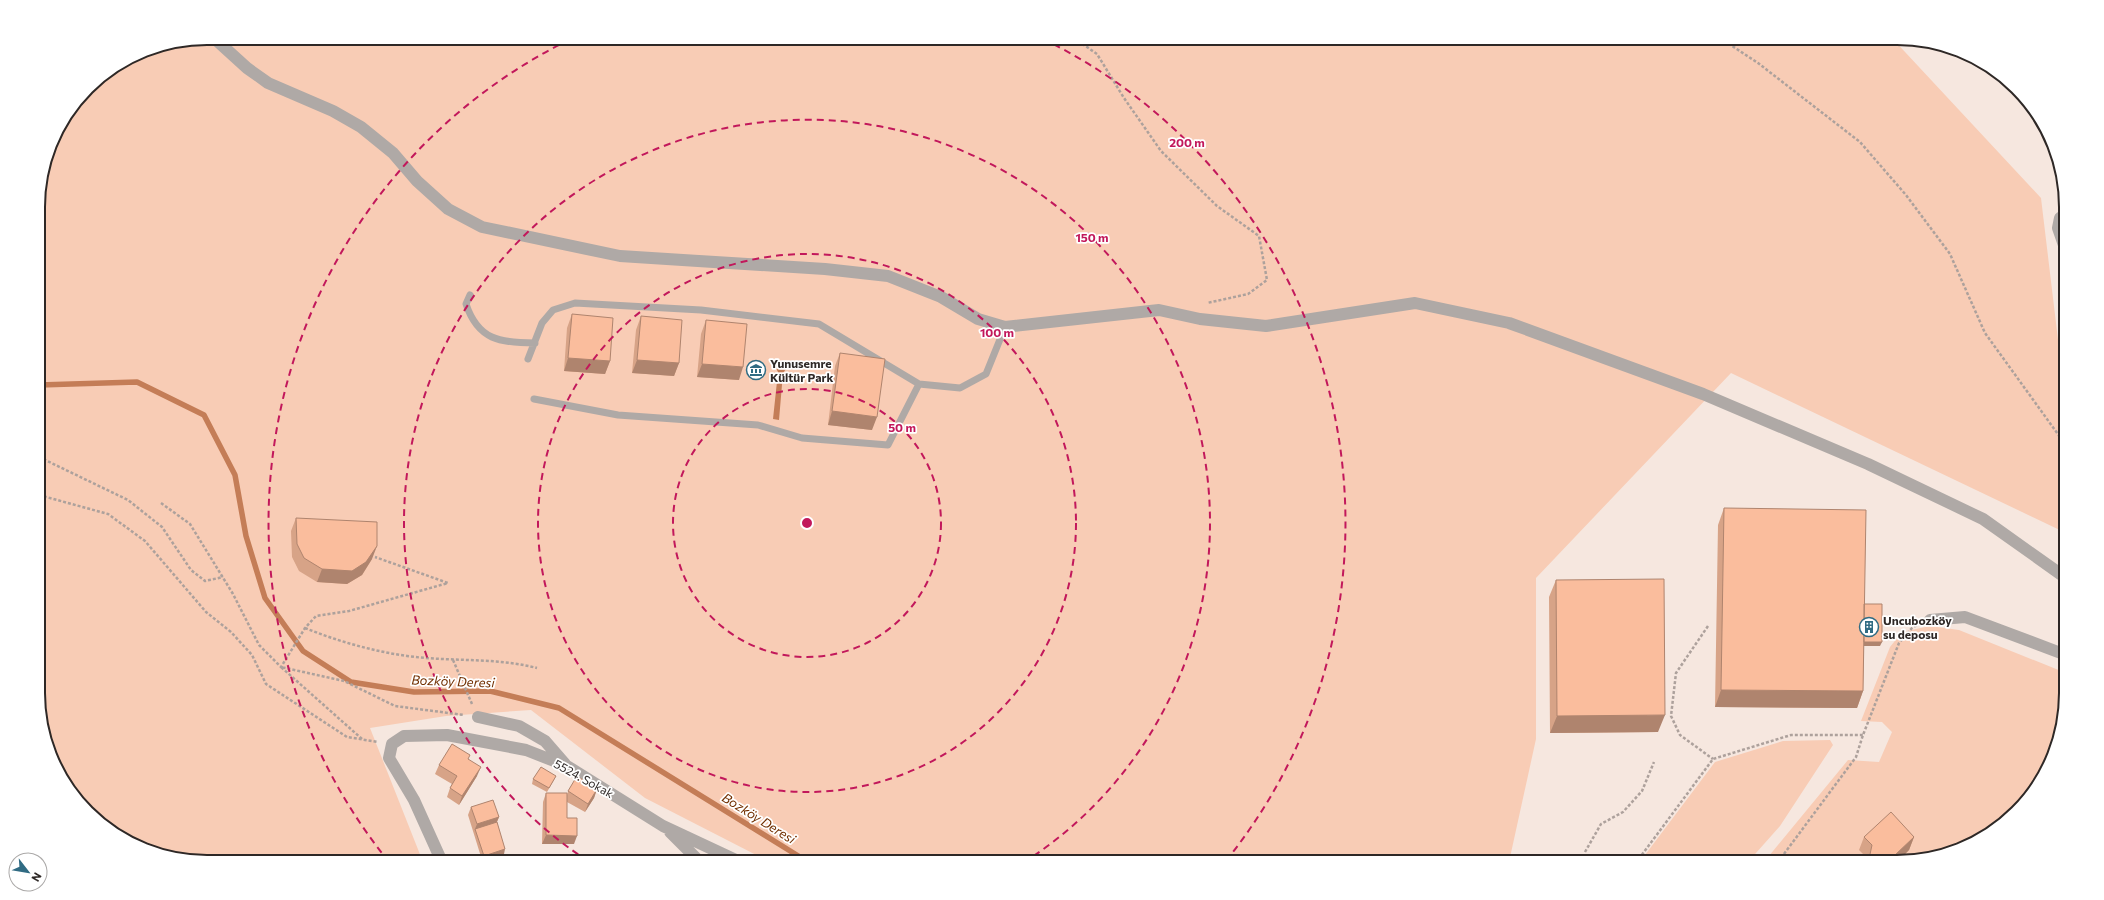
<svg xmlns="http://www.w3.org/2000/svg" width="2104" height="900" font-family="Commissioner,sans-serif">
  <rect width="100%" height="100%" fill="#f6e7df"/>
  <path fill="#f8ccb5" d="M207 38H1892L2041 198 2065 398 2066 533 1731 373 1536 578V739L1509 862H770L645 798 531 710 446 716 370 728 423 862H207L143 849 104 827 73 796 51 758 39 715 38 196 55 132 95 80 143 51Z
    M1930 626 1959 630 2066 673V693L2053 757 2031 796 1991 833 1952 853 1908 862H1764L1848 760 1879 762 1892 732 1882 722 1861 721 1890 647 1902 632Z
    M1830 740 1833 745 1780 826 1748 862H1645V855L1715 762 1783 741Z"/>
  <path fill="#c47d57" d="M782 362 785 364 786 369 783 373 779 420 773 419 778 372 775 366 777 363Z"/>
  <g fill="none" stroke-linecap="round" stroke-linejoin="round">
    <path stroke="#c47d57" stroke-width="5.5" d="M39 385 137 382 204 415 235 475 246 536 265 598 303 651 351 682 414 692 490 691 559 708 808 862"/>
    <path stroke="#ada19c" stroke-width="2.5" stroke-dasharray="3 2" stroke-linecap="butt" d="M1074 38 1097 54 1124 98 1161 151 1217 206 1259 236 1267 280 1248 294 1207 303
      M1720 38 1758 63 1860 142 1906 195 1950 254 1985 333 2065 444
      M39 457 128 500 162 527 191 570 205 581 223 577
      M39 495 108 514 145 541 206 612 231 632 252 655 266 684 347 737 378 742
      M161 503 190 524 233 594 259 645 281 667 305 628 316 616 349 611 448 583 375 557
      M1708 626 1676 673 1671 716 1680 735 1713 759
      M305 628C337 641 372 651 407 656 451 662 494 657 537 668
      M453 660 472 704
      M362 739 281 667 344 681 395 706 464 715
      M1641 856 1642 862
      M1585 862V852L1601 824 1623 812 1642 791 1654 762
      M1618 862 1641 856 1713 759 1791 735H1863
      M1778 862 1856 757 1863 735 1899 643 1912 628 1917 625"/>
    <path stroke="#afa9a6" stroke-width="7" d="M470 295 466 304C478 340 500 343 535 343
      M528 359 542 323 553 310 575 303 701 310 819 324 919 384 960 388 986 374 1005 327
      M534 399 618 415 758 425 802 438 888 445 919 384"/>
    <path stroke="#afa9a6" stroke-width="12" d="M214 38 247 68 268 83 333 111 361 127 393 153 417 181 448 209 482 227 620 256 825 269 888 276 941 297 978 319 1005 327 1159 310 1200 319 1266 326 1415 303 1509 323 1703 394 1868 464 1983 519 2066 578
      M2065 215 2060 218 2058 228 2065 248
      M1930 620 1965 617 2066 655
      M478 717 519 726 545 741 565 764
      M670 832 700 862
      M442 862 414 800 389 758 392 744 404 736 447 735 526 750 567 766 663 826 740 862"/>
  </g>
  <path fill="#d7a387" d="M572 314 610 361 605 374 564 371 567 328Z
    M641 316 679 363 674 376 632 373 636 330Z
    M706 320 739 380 697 377 701 334Z
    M840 353 872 430 828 425 835 366Z
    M1724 508 1864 604 1880 646H1864L1863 691 1857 708 1715 707 1718 525Z
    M296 518 372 559 362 575 347 584 317 582 299 571 292 557 291 531Z
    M1556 580 1658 732 1550 733 1549 597Z
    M469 759 477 776 459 805 447 797 450 788 452 784 435 774 439 765Z
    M556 776 554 780 547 792 532 784 533 779Z
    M597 789 594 798 585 812 567 802V818L574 844H542L543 802 546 793 567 795 568 791Z
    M471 807 499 817 497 822 504 854 482 860 468 815Z
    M1864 837H1914L1909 850 1899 860 1901 862H1866L1867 858 1859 850Z"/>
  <path fill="#af846e" d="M568 358 610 361 605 374 564 371Z
    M637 360 679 363 674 376 632 373Z
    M702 364 743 367 739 380 697 377Z
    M832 411 877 417 872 430 828 425Z
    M377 546 372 559 362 575 347 584 317 582 322 569Z
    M1859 642H1882L1880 646H1858Z
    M1721 690 1863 691 1857 708 1715 707Z
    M1665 715 1658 732 1550 733 1557 716Z
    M481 767 477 776 459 805 462 796Z
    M597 789 594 798 585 812 588 804Z
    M499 817 495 826 475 829 477 824Z
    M546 835 577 836 574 844H542Z
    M1914 837 1909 850 1897 862 1895 855Z
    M505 849 504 854 482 860 484 856Z"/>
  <path fill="#fabd9d" stroke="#af846e" d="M572 314 613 318 610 361 568 358Z
    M641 316 682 320 679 363 637 360Z
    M706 320 747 324 743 367 702 364Z
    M840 353 885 359 877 417 832 411Z
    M1724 508 1866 510 1863 691 1721 690Z
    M296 518 377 522V546L366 562 352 571 322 569 304 558 297 544Z
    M1664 579 1665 715 1557 716 1556 580Z
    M1864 604H1882V642H1864Z
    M452 744 470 755 468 759 481 767 462 796 450 788 457 776 439 765Z
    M541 767 556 776 549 788 533 779Z
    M577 776 597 789 588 804 568 791Z
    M546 793H567V818H577V836L546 835Z
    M493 800 499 817 477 824 471 807Z
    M1891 812 1914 837 1895 855 1901 862H1871L1869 859 1872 845 1864 837Z
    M497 822 505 849 484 856 475 829Z"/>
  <g fill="none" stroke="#c2185b" stroke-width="2" stroke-dasharray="7 5">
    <circle cx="807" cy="523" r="134"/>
    <circle cx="807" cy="523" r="269"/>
    <path d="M588 861A403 403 0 1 1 1026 861"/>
    <path d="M389 862A538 538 0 0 1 571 39M1043 39A538 538 0 0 1 1225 862"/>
  </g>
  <defs>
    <g id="museum-ring" transform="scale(1)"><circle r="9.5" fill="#fff" stroke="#306b83" stroke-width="1.5"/><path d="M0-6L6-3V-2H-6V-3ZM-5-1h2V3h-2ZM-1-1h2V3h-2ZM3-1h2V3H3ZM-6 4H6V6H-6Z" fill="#306b83"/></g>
    <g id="building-ring" transform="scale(1)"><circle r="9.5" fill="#fff" stroke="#306b83" stroke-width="1.5"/><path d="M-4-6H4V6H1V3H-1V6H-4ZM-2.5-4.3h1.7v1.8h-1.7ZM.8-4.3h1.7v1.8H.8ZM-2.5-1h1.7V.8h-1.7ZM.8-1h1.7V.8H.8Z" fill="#306b83"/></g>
  </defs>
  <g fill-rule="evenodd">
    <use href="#museum-ring" x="756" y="370"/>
    <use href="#building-ring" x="1869" y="627"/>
  </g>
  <g text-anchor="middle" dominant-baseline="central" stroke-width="3.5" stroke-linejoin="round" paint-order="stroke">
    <g font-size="12" font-weight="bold" fill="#2e2826" stroke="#fff" text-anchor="start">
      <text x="770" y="363">Yunusemre<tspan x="770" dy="14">Kültür Park</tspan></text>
      <text x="1883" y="620">Uncubozköy<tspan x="1883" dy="14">su deposu</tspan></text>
    </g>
    <g font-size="12" fill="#2e2826" stroke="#fff">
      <text transform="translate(584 778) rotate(29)">5524. Sokak</text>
    </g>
    <g font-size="13" font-style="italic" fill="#712f00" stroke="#fff">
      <text transform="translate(453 681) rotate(2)">Bozköy Deresi</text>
      <text transform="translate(759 818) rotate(32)">Bozköy Deresi</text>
    </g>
  </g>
  <path d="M0 0H2104V900H0ZM207 45H1897A162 162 0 0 1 2059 207V693A162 162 0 0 1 1897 855H207A162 162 0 0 1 45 693V207A162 162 0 0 1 207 45Z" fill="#fff" fill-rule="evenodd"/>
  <path fill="none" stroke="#2e2826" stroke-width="2" d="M207 45H1897A162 162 0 0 1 2059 207V693A162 162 0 0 1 1897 855H207A162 162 0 0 1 45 693V207A162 162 0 0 1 207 45Z"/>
  <circle cx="807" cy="523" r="6" fill="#c2185b" stroke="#fff" stroke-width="2"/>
  <g font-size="12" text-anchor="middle" font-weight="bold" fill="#c2185b" stroke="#fff" stroke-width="3.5" stroke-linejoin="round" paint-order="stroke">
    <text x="1187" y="147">200 m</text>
    <text x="1092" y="242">150 m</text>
    <text x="997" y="337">100 m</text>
    <text x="902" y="432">50 m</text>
  </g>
  <g transform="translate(28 872) rotate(121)"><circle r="19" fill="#ffffff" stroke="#aba9a8"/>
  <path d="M0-3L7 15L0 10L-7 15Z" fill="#306b83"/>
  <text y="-6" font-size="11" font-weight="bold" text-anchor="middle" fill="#2e2826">N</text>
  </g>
</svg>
